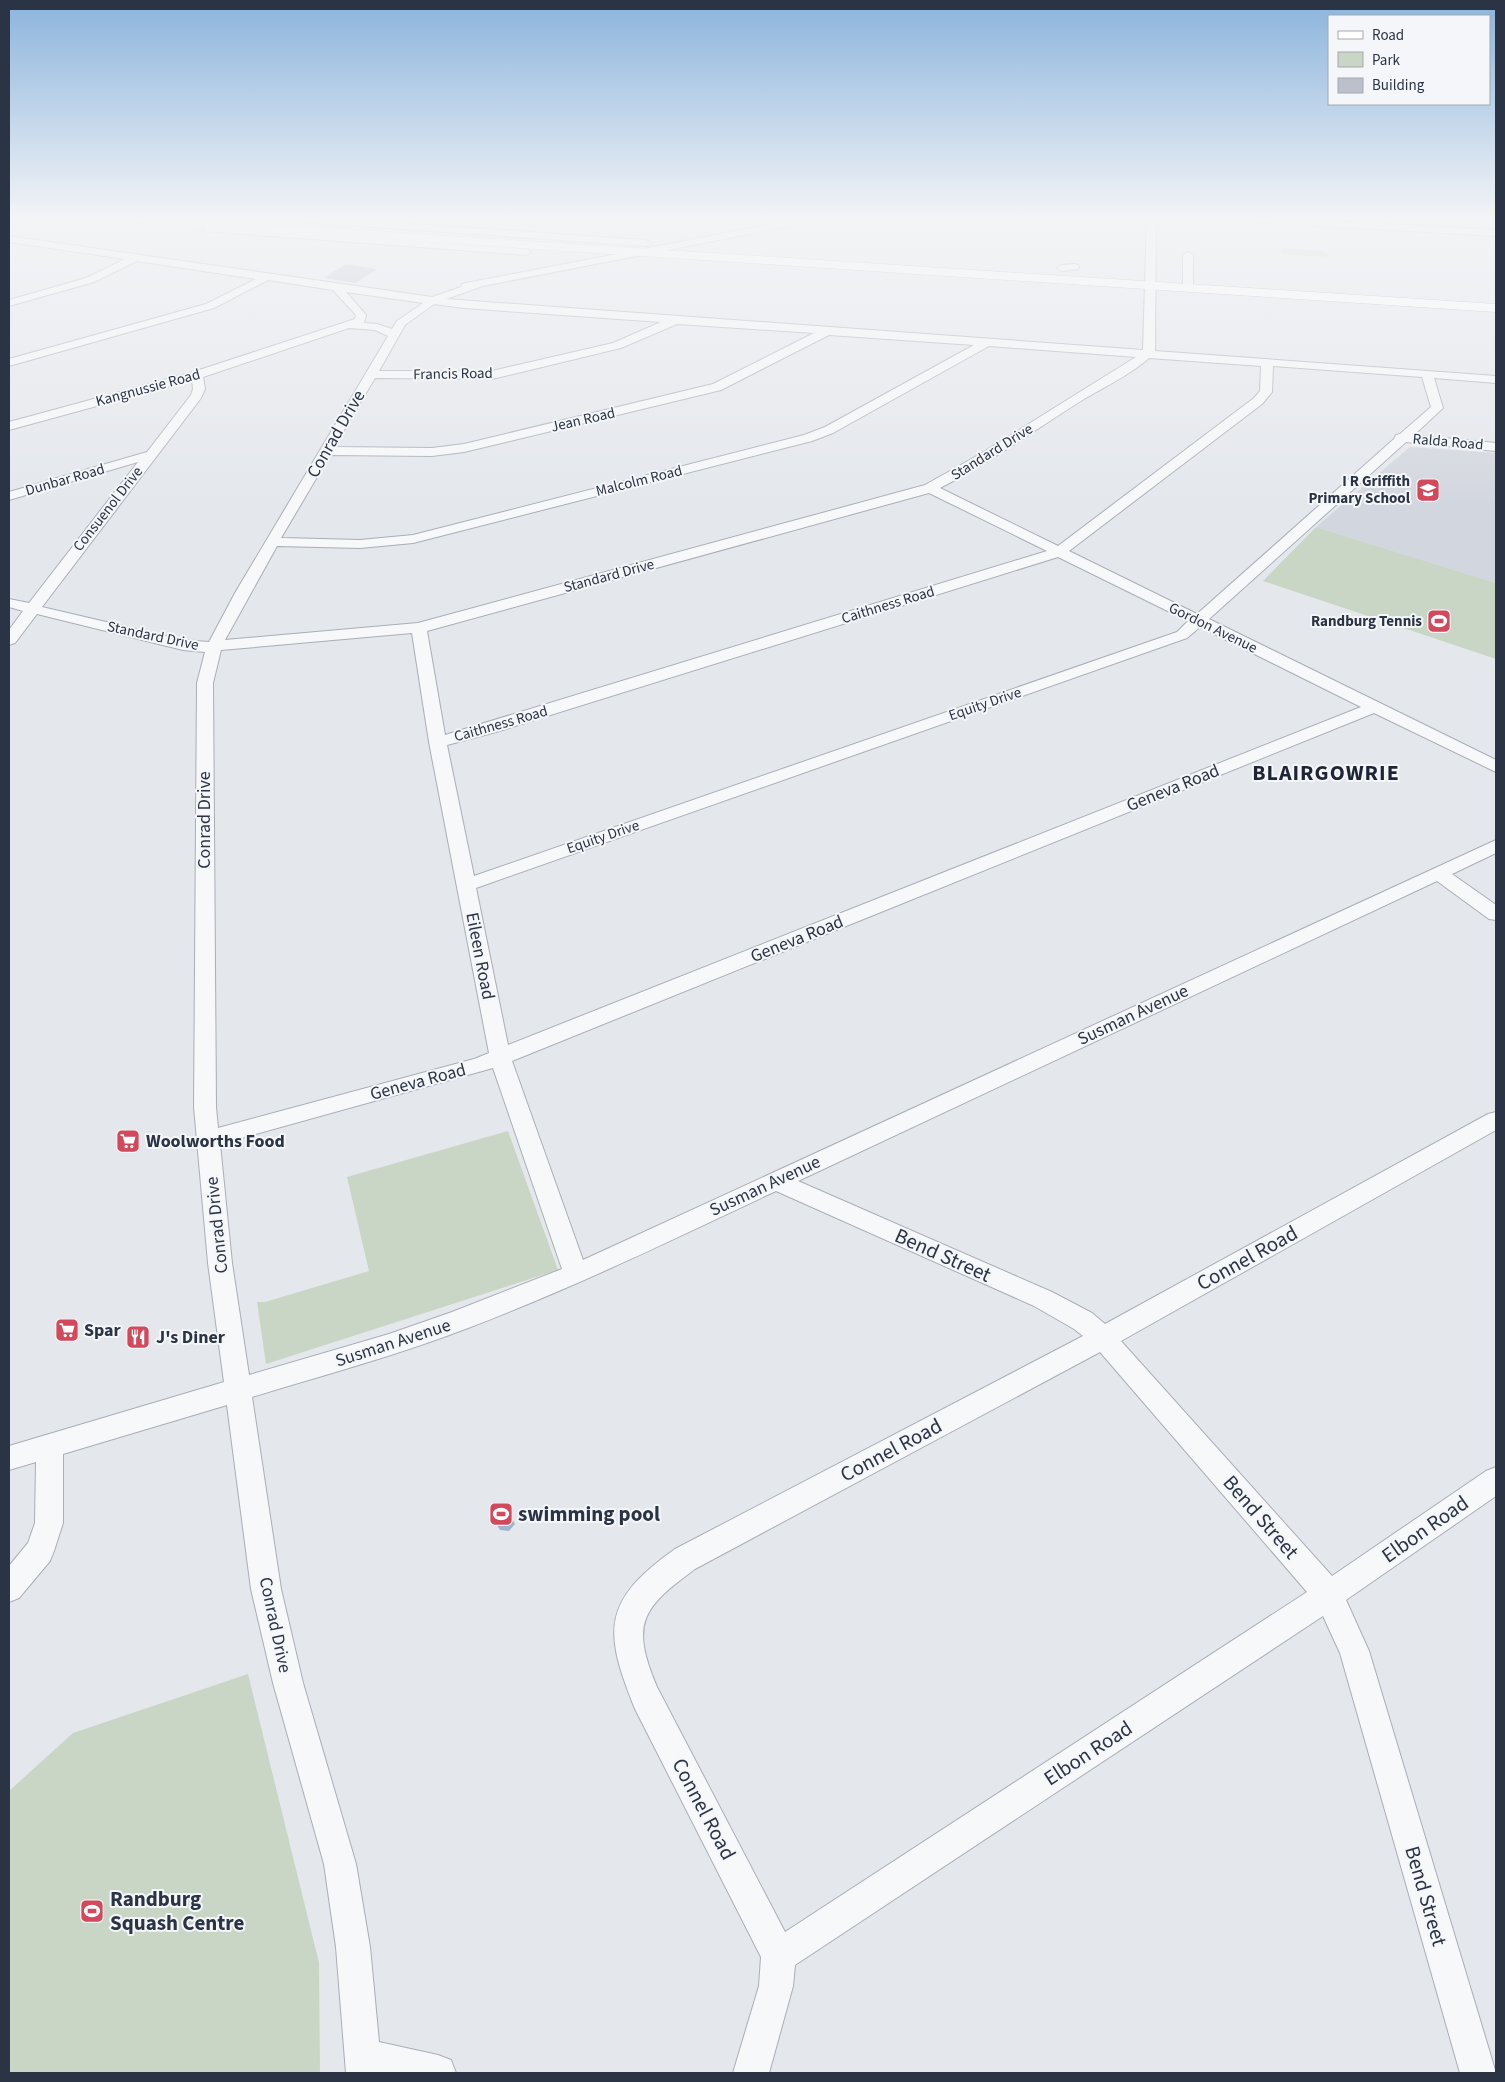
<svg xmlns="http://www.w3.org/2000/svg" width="1505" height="2082" font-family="'Source Sans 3',sans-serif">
  <rect width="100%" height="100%" fill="#e4e7ec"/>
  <path fill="#d2d6de" d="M1410 447 1496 453V583L1316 527Z"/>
  <path fill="#c9d6c5" d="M1284 248 1323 251 1327 253 1329 257 1285 255 1280 253 1281 249Z
    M1316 527 1496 583V659L1263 581Z
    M508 1131 558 1270 266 1364 257 1302H265L369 1271 347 1177Z
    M248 1674 319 1963 320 2073H9V1791L73 1733Z"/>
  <path fill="#9fb4cc" d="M503 1502 515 1524 509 1531 500 1530 492 1518 493 1509Z"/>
  <path fill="#bbc0ca" d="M346 264 377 269 356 283 324 278Z"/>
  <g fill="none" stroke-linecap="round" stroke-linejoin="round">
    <g stroke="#a9aeb7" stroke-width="2">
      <path id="minor" d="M268 217H308L646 240 651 243 646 246 273 220Z
        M809 217H826L821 220 483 286 446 299 1143 350 1147 217H1156L1155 351 1496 376V383L1434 378 1443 408 1414 435 1496 443V451L1406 442 1209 619 1496 760V772L1374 713 512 1061 583 1260 1496 840V853L1452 874 1496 905V920L1489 919 1437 881 798 1181 1052 1292 1092 1313 1105 1324 1488 1114 1496 1112V1130L1121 1341 1332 1576 1486 1471 1496 1467V1496L1346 1600 1369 1651 1496 2073H1460L1340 1653 1323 1616 795 1965 793 1986 769 2073H733L759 1986 761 1957 635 1709C603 1630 602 1601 675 1549L1083 1336 1074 1329 1034 1306 776 1191C674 1239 573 1288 468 1328 398 1355 324 1375 252 1397L281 1589 303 1683 356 1864 370 1947 379 2042 438 2055 451 2060 456 2073H346L336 1947 324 1864 273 1683 251 1589 227 1405 63 1454V1523L54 1551 50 1561 19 1598 9 1602V1566L28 1543 35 1523 36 1462 9 1470V1446L224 1382 208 1263 194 1107 197 683 205 652 183 650 37 614 15 643 9 645V630L23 611 9 607V599L29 603 138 462 9 500V492L147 452 191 395 193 389 192 380 9 430V422L193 372 355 319 356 315 333 290 268 280 214 308 9 366V359L206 304 256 279 137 261 94 282 9 306V300L86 278 125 259 9 242V236L432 297 461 287 462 284 466 283ZM346 292 423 303 397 321 392 329 377 324 364 323 366 315ZM434 304 464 308 661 322 613 343 492 371H379L405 325ZM677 324 814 333 713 384 464 444 432 448 334 447 375 378 492 379 621 348ZM349 328 375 330 388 336 235 593 209 642 183 640 42 607 201 398 205 389 203 377ZM829 335 974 345 825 427 804 435 413 535 360 540 281 538 330 455 432 456 464 452 721 390ZM989 346 1136 357 982 453 925 485 418 623 225 640 277 546 360 548 413 543 812 441 833 433ZM1149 358 1261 366 1260 391 1254 398 1058 546 940 488C991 462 1036 429 1084 399 1106 386 1130 375 1149 358ZM1273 366 1422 377 1431 407 1400 434 1396 435 1394 439 1197 614 1069 551 1262 404 1272 392ZM929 493 1047 551 445 735 427 631ZM1058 557 1188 621 1177 632 474 876 447 745 496 732ZM1200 627 1361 707 508 1045 476 888 1187 638ZM412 633 429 742 489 1053 474 1059 218 1128 216 1107 213 683 221 650ZM493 1068 562 1269 452 1312 389 1334 249 1375 232 1263 220 1144ZM1100 1352 1307 1592 785 1932 657 1687C630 1623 642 1608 695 1569Z
        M1208 217H1256L1496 230V236L1213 220Z
        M207 226 526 249 531 252 526 255 204 231V227Z
        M1188 252 1193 255V288L1188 291 1183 288V255Z
        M1074 264 1078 265 1079 267 1078 269 1062 271 1057 268 1062 265Z"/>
    </g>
    <g stroke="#a3abb8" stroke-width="1">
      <path id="major" d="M103 217H159L1496 304V312L109 221Z"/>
    </g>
    <use href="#minor" fill="#f7f8fa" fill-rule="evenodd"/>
    <use href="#major" fill="#fff" fill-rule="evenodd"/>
  </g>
  <linearGradient id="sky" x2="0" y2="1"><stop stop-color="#8bb4dd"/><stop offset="0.43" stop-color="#f3f4f6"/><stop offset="1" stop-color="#f3f4f6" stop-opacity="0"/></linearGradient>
  <rect width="1505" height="508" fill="url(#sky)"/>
  <defs>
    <g id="school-square" transform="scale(1.25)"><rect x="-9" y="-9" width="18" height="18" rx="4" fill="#d1495b" stroke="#f4f6f9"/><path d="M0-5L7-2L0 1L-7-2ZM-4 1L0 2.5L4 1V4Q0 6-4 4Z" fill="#fff"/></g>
    <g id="stadium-square" transform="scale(1.25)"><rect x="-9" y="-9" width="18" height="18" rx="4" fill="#d1495b" stroke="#f4f6f9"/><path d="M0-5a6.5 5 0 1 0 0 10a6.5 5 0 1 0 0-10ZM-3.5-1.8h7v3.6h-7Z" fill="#fff"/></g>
    <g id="supermarket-square" transform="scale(1.25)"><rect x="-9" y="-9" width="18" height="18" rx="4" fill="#d1495b" stroke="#f4f6f9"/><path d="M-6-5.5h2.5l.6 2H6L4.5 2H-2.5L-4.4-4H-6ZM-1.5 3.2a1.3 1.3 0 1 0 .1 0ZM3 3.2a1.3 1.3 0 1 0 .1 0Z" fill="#fff"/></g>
    <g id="restaurant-square" transform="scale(1.25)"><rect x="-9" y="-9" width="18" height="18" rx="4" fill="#d1495b" stroke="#f4f6f9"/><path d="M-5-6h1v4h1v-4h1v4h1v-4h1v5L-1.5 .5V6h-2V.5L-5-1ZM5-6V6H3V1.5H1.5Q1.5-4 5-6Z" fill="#fff"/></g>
  </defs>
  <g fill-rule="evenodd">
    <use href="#school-square" x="1428" y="490"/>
    <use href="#stadium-square" x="1439" y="621"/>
    <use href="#supermarket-square" x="128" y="1141"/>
    <use href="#supermarket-square" x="67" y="1330"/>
    <use href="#restaurant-square" x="138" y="1337"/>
    <use href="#stadium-square" x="501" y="1514"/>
    <use href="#stadium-square" x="92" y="1911"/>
  </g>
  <g text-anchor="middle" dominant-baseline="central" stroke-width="4" stroke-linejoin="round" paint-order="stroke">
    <g font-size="15" fill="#2b3445" stroke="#f4f6f9">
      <text transform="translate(453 374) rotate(-1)">Francis Road</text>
      <text transform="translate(148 388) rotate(-15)">Kangnussie Road</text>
      <text transform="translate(583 420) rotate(-13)">Jean Road</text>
      <text transform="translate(1448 442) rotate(5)">Ralda Road</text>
      <text transform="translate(992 452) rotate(-32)">Standard Drive</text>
      <text transform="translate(65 480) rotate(-16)">Dunbar Road</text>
      <text transform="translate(639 481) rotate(-14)">Malcolm Road</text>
      <text transform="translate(108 509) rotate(-52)">Consuenol Drive</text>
      <text transform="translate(609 576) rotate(-15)">Standard Drive</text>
      <text transform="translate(888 605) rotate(-17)">Caithness Road</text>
      <text transform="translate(1213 628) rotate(26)">Gordon Avenue</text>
      <text transform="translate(153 636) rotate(12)">Standard Drive</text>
      <text transform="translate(985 704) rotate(-19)">Equity Drive</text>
      <text transform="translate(501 724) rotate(-16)">Caithness Road</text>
      <text transform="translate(603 837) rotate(-19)">Equity Drive</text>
    </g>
    <g font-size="15" font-weight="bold" fill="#2b3445" stroke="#f4f6f9" text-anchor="end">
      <text x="1410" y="481">I R Griffith<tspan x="1410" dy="17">Primary School</tspan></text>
      <text x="1422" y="621">Randburg Tennis</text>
    </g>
    <g font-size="18" fill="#2b3445" stroke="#f4f6f9">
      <text transform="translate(336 434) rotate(-60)">Conrad Drive</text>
      <text transform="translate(1173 788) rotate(-22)">Geneva Road</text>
      <text transform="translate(204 820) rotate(-90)">Conrad Drive</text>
      <text transform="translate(797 939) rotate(-22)">Geneva Road</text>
      <text transform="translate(480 956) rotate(79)">Eileen Road</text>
      <text transform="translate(1133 1015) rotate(-25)">Susman Avenue</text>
      <text transform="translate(418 1082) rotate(-15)">Geneva Road</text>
      <text transform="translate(765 1186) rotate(-25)">Susman Avenue</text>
      <text transform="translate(217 1225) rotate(-96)">Conrad Drive</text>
      <text transform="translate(393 1343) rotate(-18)">Susman Avenue</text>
      <text transform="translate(275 1625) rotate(78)">Conrad Drive</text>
    </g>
    <g font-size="18" font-weight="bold" fill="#2b3445" stroke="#f4f6f9" text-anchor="start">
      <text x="146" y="1141">Woolworths Food</text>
      <text x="84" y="1330">Spar</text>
      <text x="156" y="1337">J's Diner</text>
    </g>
    <g font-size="21" fill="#2b3445" stroke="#f4f6f9">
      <text transform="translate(943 1255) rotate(24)">Bend Street</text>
      <text transform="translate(1247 1258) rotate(-29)">Connel Road</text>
      <text transform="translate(891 1450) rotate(-28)">Connel Road</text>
      <text transform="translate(1261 1517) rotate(49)">Bend Street</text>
      <text transform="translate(1425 1529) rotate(-35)">Elbon Road</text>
      <text transform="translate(1088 1753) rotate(-33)">Elbon Road</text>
      <text transform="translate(704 1809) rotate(62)">Connel Road</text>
      <text transform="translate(1426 1896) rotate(74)">Bend Street</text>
    </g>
    <g font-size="21" font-weight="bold" fill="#2b3445" stroke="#f4f6f9" text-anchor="start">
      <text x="518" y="1514">swimming pool</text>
      <text x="110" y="1899">Randburg<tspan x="110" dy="24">Squash Centre</tspan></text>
    </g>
    <g font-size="22" font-weight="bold" letter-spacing="1" fill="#1d2536" stroke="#f4f6f9">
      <text x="1326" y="773">BLAIRGOWRIE</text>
    </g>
  </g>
  <rect width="1505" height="2082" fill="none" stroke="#2b3445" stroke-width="20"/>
  <rect x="1328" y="15" width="162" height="90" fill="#f4f6f9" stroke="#a4a8b1"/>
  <rect x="1338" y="31" width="25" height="8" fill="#ffffff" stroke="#a4a8b1"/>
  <text x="1372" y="40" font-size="15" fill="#2b3445">Road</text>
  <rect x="1338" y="52" width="25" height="15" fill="#c9d6c5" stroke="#a4a8b1"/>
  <text x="1372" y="65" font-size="15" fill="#2b3445">Park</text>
  <rect x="1338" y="78" width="25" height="15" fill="#bbc0ca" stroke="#a4a8b1"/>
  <text x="1372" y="90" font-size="15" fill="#2b3445">Building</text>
</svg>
